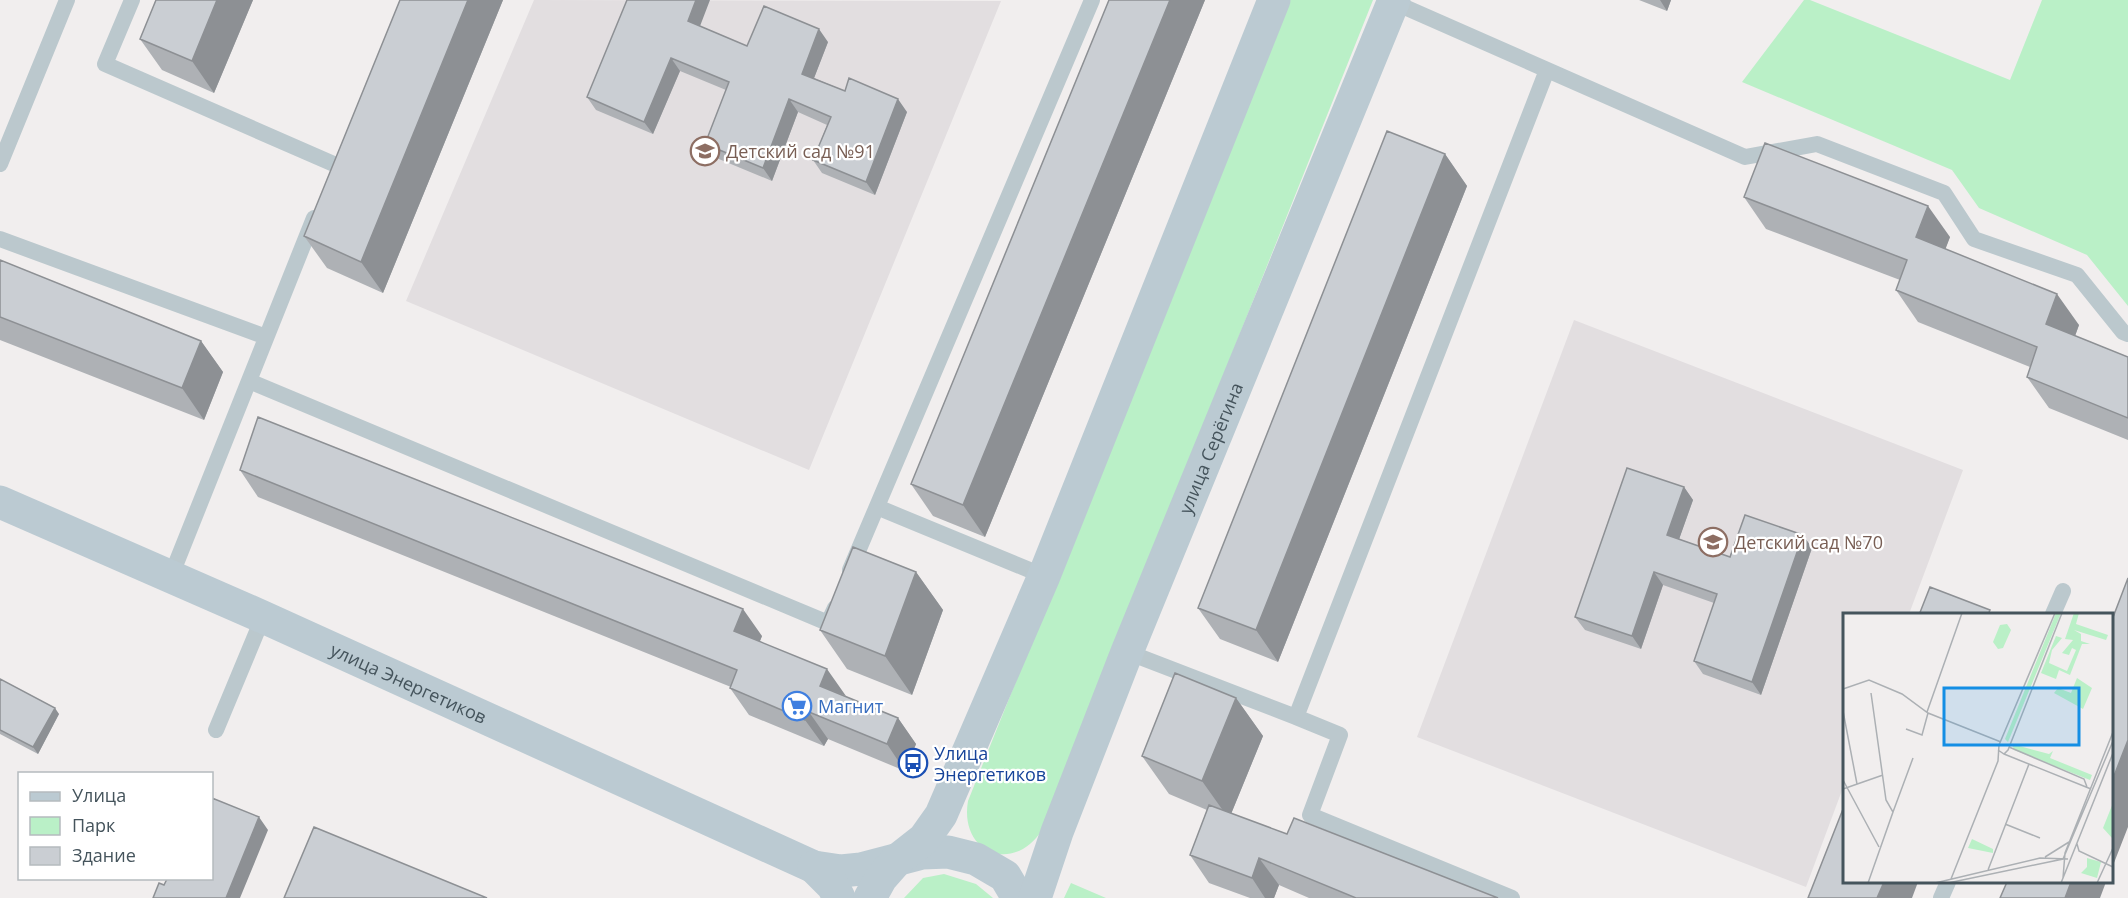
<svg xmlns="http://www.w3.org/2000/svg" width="2128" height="898" font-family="'Open Sans',sans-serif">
  <rect width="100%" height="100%" fill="#f1eeee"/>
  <path fill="#e2dee0" d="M534 0 1001 1 809 470 406 301Z
    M1574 320 1963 470 1909 614H1844V785L1806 887 1417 737Z"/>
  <path fill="#baf0c7" d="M1289 0H1373L1042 830C1013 875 959 853 968 801Z
    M1804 0H1810L2010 80 2042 0H2128V306L2087 255 1979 208 1952 170 1742 82Z
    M944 874 976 884 993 898H904L923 878Z
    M1071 883 1106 898H1064Z"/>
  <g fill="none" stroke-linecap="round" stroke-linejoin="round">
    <path stroke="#bbc8cd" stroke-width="16" d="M132 0 105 64 336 165
      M1393 2 1745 157 1817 144 1944 193 1974 239 2077 275 2123 332 2128 334
      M0 164 67 0
      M0 239 266 337
      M249 381 828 623 835 608
      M877 507 1044 576
      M850 570 1092 0
      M171 576 314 218
      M2053 614 2063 591
      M1127 652 1296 717 1547 70
      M1296 717 1340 735 1310 815 1512 898
      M216 730 263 617
      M1941 898 1948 882"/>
    <g stroke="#bbcad2" stroke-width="33">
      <path id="s1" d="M0 502 263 617 814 867 841 871 861 869 922 853 948 852 976 859 1005 876 1018 898"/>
      <path d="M814 867 833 886 839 898"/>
      <path d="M870 898 881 878 896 861 924 839 941 815 1044 576 1274 0"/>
      <path id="s2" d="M1035 898 1057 832 1127 652 1394 0"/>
    </g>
  </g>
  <path fill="#aeb1b5" d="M156 0H253L214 93 162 70 140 39Z
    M400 0H503L383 293 327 268 304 236Z
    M1109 0H1205L985 537 933 516 911 484Z
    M1639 0H1671L1667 11Z
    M700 26 747 46 828 42 814 78 845 91 907 112 875 195 822 173 813 160 827 125 798 112 772 181 714 157 705 144 726 90 680 71 653 134 596 110 587 97Z
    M1445 154 1467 186 1278 662 1220 639 1198 608Z
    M1744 197 1950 237 1945 249 2079 325 2075 336 2128 357V440L2049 408 2027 377 2030 367 1918 322 1896 290 1900 280 1766 229Z
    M0 260 201 341 223 372 204 420 0 340Z
    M240 470 762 636 760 641 845 696 898 718 916 744 905 771 828 739 824 746 749 715 730 688 731 687 258 497Z
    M1684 487 1693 500 1679 539 1730 557 1803 535 1812 548 1761 695 1703 674 1694 661 1714 603 1663 585 1641 649 1585 630 1575 617Z
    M916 572 943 610 912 695 847 669 820 630Z
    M0 679 59 714 38 754 0 734Z
    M1236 698 1263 736 1231 814 1287 834 1498 898H1309L1279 885 1274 898H1250L1209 883 1190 855 1207 810 1169 794 1142 756Z"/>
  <path fill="#8d9094" d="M217 0H253L214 93 192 61Z
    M468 0H503L383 293 361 262Z
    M696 0H710L697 34 688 21Z
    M1170 0H1205L985 537 963 505Z
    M1660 0H1671L1667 11Z
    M819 29 828 42 811 86 802 74Z
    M671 58 680 71 653 134 644 122Z
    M789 99 798 112 772 181 763 168Z
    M898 99 907 112 875 195 866 182Z
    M1445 154 1467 186 1278 662 1256 630Z
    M1928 206 1950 237 1938 269 1916 237Z
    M2057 294 2079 325 2068 355 2046 324Z
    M201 341 223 372 204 420 182 388Z
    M1684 487 1693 500 1676 548 1667 535Z
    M1803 535 1812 548 1761 695 1752 682Z
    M916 572 943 610 912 695 885 656Z
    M1654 572 1663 585 1641 649 1632 636Z
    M743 609 762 636 753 658 734 631Z
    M827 669 846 696 820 686Z
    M1236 698 1263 736 1229 819 1202 781Z
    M55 708 59 714 38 754 33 747Z
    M809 712 828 739 824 746 805 720Z
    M898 718 916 744 905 771 887 744Z
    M2128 740V827L2112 868V781Z
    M259 817 268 830 240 898H226Z
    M1259 858 1279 885 1274 898H1265L1252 878Z
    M1884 882H1918L1912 898H1877Z
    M2071 882H2106L2100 898H2065Z"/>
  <path fill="#caced3" stroke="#8d9094" stroke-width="1.5" d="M156 0H217L192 61 140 39Z
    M400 0H468L361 262 304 236Z
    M627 0H696L688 21 747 46 764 6 819 29 802 74 845 91 849 78 898 99 866 182 813 160 831 117 789 99 763 168 705 144 729 82 671 58 644 122 587 97Z
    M1109 0H1170L963 505 911 484Z
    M1387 131 1445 154 1256 630 1198 608Z
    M1765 143 1928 206 1916 237 2057 294 2046 324 2128 357V418L2027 377 2037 347 1896 290 1907 260 1744 197Z
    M0 260 201 341 182 388 0 317Z
    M258 417 743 609 734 631 827 669 820 686 898 718 887 744 809 712 805 720 730 688 737 670 240 470Z
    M1627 468 1684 487 1667 535 1730 557 1745 515 1803 535 1752 682 1694 661 1717 594 1654 572 1632 636 1575 617Z
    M853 547 916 572 885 656 820 630Z
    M2128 578V740L2112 781V620Z
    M1930 587 1990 610 1988 615H1919Z
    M1175 673 1236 698 1202 781 1142 756Z
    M0 679 55 708 33 747 0 730Z
    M212 798 259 817 226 898H153L159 883 164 885 167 879H212Z
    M1845 804V882H1884L1877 898H1808Z
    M1209 805 1287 834 1294 818 1498 898H1356L1259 858 1252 878 1190 855Z
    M314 827 487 898H284Z
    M2007 882H2071L2065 898H2000Z"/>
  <defs>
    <g id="school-ring" transform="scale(1.5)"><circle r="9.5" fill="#fff" stroke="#8d6e63" stroke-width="1.5"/><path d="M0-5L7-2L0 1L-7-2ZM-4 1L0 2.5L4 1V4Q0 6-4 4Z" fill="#8d6e63"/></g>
    <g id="supermarket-ring" transform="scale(1.5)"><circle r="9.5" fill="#fff" stroke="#3f7fe0" stroke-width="1.5"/><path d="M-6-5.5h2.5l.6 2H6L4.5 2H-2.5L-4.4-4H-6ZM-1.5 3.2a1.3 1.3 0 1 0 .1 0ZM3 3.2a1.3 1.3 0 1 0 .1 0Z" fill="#3f7fe0"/></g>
    <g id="bus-ring" transform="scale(1.5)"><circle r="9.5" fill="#fff" stroke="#1a4fb4" stroke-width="1.5"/><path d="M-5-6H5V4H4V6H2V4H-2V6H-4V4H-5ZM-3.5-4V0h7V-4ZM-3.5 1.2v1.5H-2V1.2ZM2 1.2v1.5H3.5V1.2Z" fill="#1a4fb4"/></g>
  </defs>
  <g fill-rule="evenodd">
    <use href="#school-ring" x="705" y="151"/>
    <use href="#school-ring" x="1713" y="542"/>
    <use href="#supermarket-ring" x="797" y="706"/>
    <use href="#bus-ring" x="913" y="763"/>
  </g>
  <g text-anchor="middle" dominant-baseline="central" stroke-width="4.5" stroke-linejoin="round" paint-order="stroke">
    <g font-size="18" fill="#785e54" stroke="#fff" text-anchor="start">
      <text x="726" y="151">Детский сад №91</text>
      <text x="1734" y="542">Детский сад №70</text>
    </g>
    <g font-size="18" fill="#45545c" stroke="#fff">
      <text stroke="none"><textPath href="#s2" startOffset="483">улица Серёгина</textPath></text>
      <text stroke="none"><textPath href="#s1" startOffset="447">улица Энергетиков</textPath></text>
    </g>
    <g font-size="18" fill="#366cbe" stroke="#fff" text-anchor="start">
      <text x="818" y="706">Магнит</text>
    </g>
    <g font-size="18" fill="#164399" stroke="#fff" text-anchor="start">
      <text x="934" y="753">Улица<tspan x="934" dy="21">Энергетиков</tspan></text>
    </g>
  </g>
  <g transform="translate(1843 613)">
    <rect width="270" height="270" fill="#f1eeee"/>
    <path d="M213 0H218L165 129 162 126ZM231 0H236L233 11 265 22 263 27 231 17 238 21V28L247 31H239L227 62 216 57 213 66 198 60 213 23 219 25 209 37 206 50 224 58 233 37 229 35 226 42 219 40 230 27 222 26ZM164 11 168 17 160 35 155 36 150 29 157 12ZM234 65 249 75 240 96 211 80 215 75 228 80ZM169 131 206 141 210 138 207 145 249 162 247 167 171 137ZM270 190V224L269 225 260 215ZM129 226 150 236V240L125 235ZM244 245 258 249 254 265 238 260 244 254Z" fill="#baf0c7"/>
    <path fill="none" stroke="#acb0b4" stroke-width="1.5" d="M0 76 26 67 59 81 85 100 158 129M0 98 14 171M84 99 119 0M63 116 79 122 85 100M166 134 241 166 244 174M155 137 161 141 165 137 219 0M161 141 248 176M0 167 36 234M0 176 40 162M50 199 70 145M162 211 197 225M234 231 236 238 270 254M202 244 226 229M145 257 186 151M220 265 222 240 270 119M108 266 155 148 156 132 212 0M25 270 50 199 43 187 28 80M92 270 197 245 225 246M105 270 220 246 270 128M218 270 270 140M254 270 270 235"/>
    <path fill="#148ee4" fill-opacity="0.15" stroke="#148ee4" stroke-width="3" d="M101 75H236V132H101Z"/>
    <rect width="270" height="270" fill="none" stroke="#45545c" stroke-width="3"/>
  </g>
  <rect x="18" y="772" width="195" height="108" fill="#ffffff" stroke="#b5bbbe" stroke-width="1.5"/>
  <rect x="30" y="792" width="30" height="9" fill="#bbcad2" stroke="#b5bbbe" stroke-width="1.5"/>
  <text x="72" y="802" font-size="18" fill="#45545c">Улица</text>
  <rect x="30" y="817" width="30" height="18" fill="#baf0c7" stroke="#b5bbbe" stroke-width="1.5"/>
  <text x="72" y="832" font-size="18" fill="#45545c">Парк</text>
  <rect x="30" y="847" width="30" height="18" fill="#caced3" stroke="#b5bbbe" stroke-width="1.5"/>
  <text x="72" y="862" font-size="18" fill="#45545c">Здание</text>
</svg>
